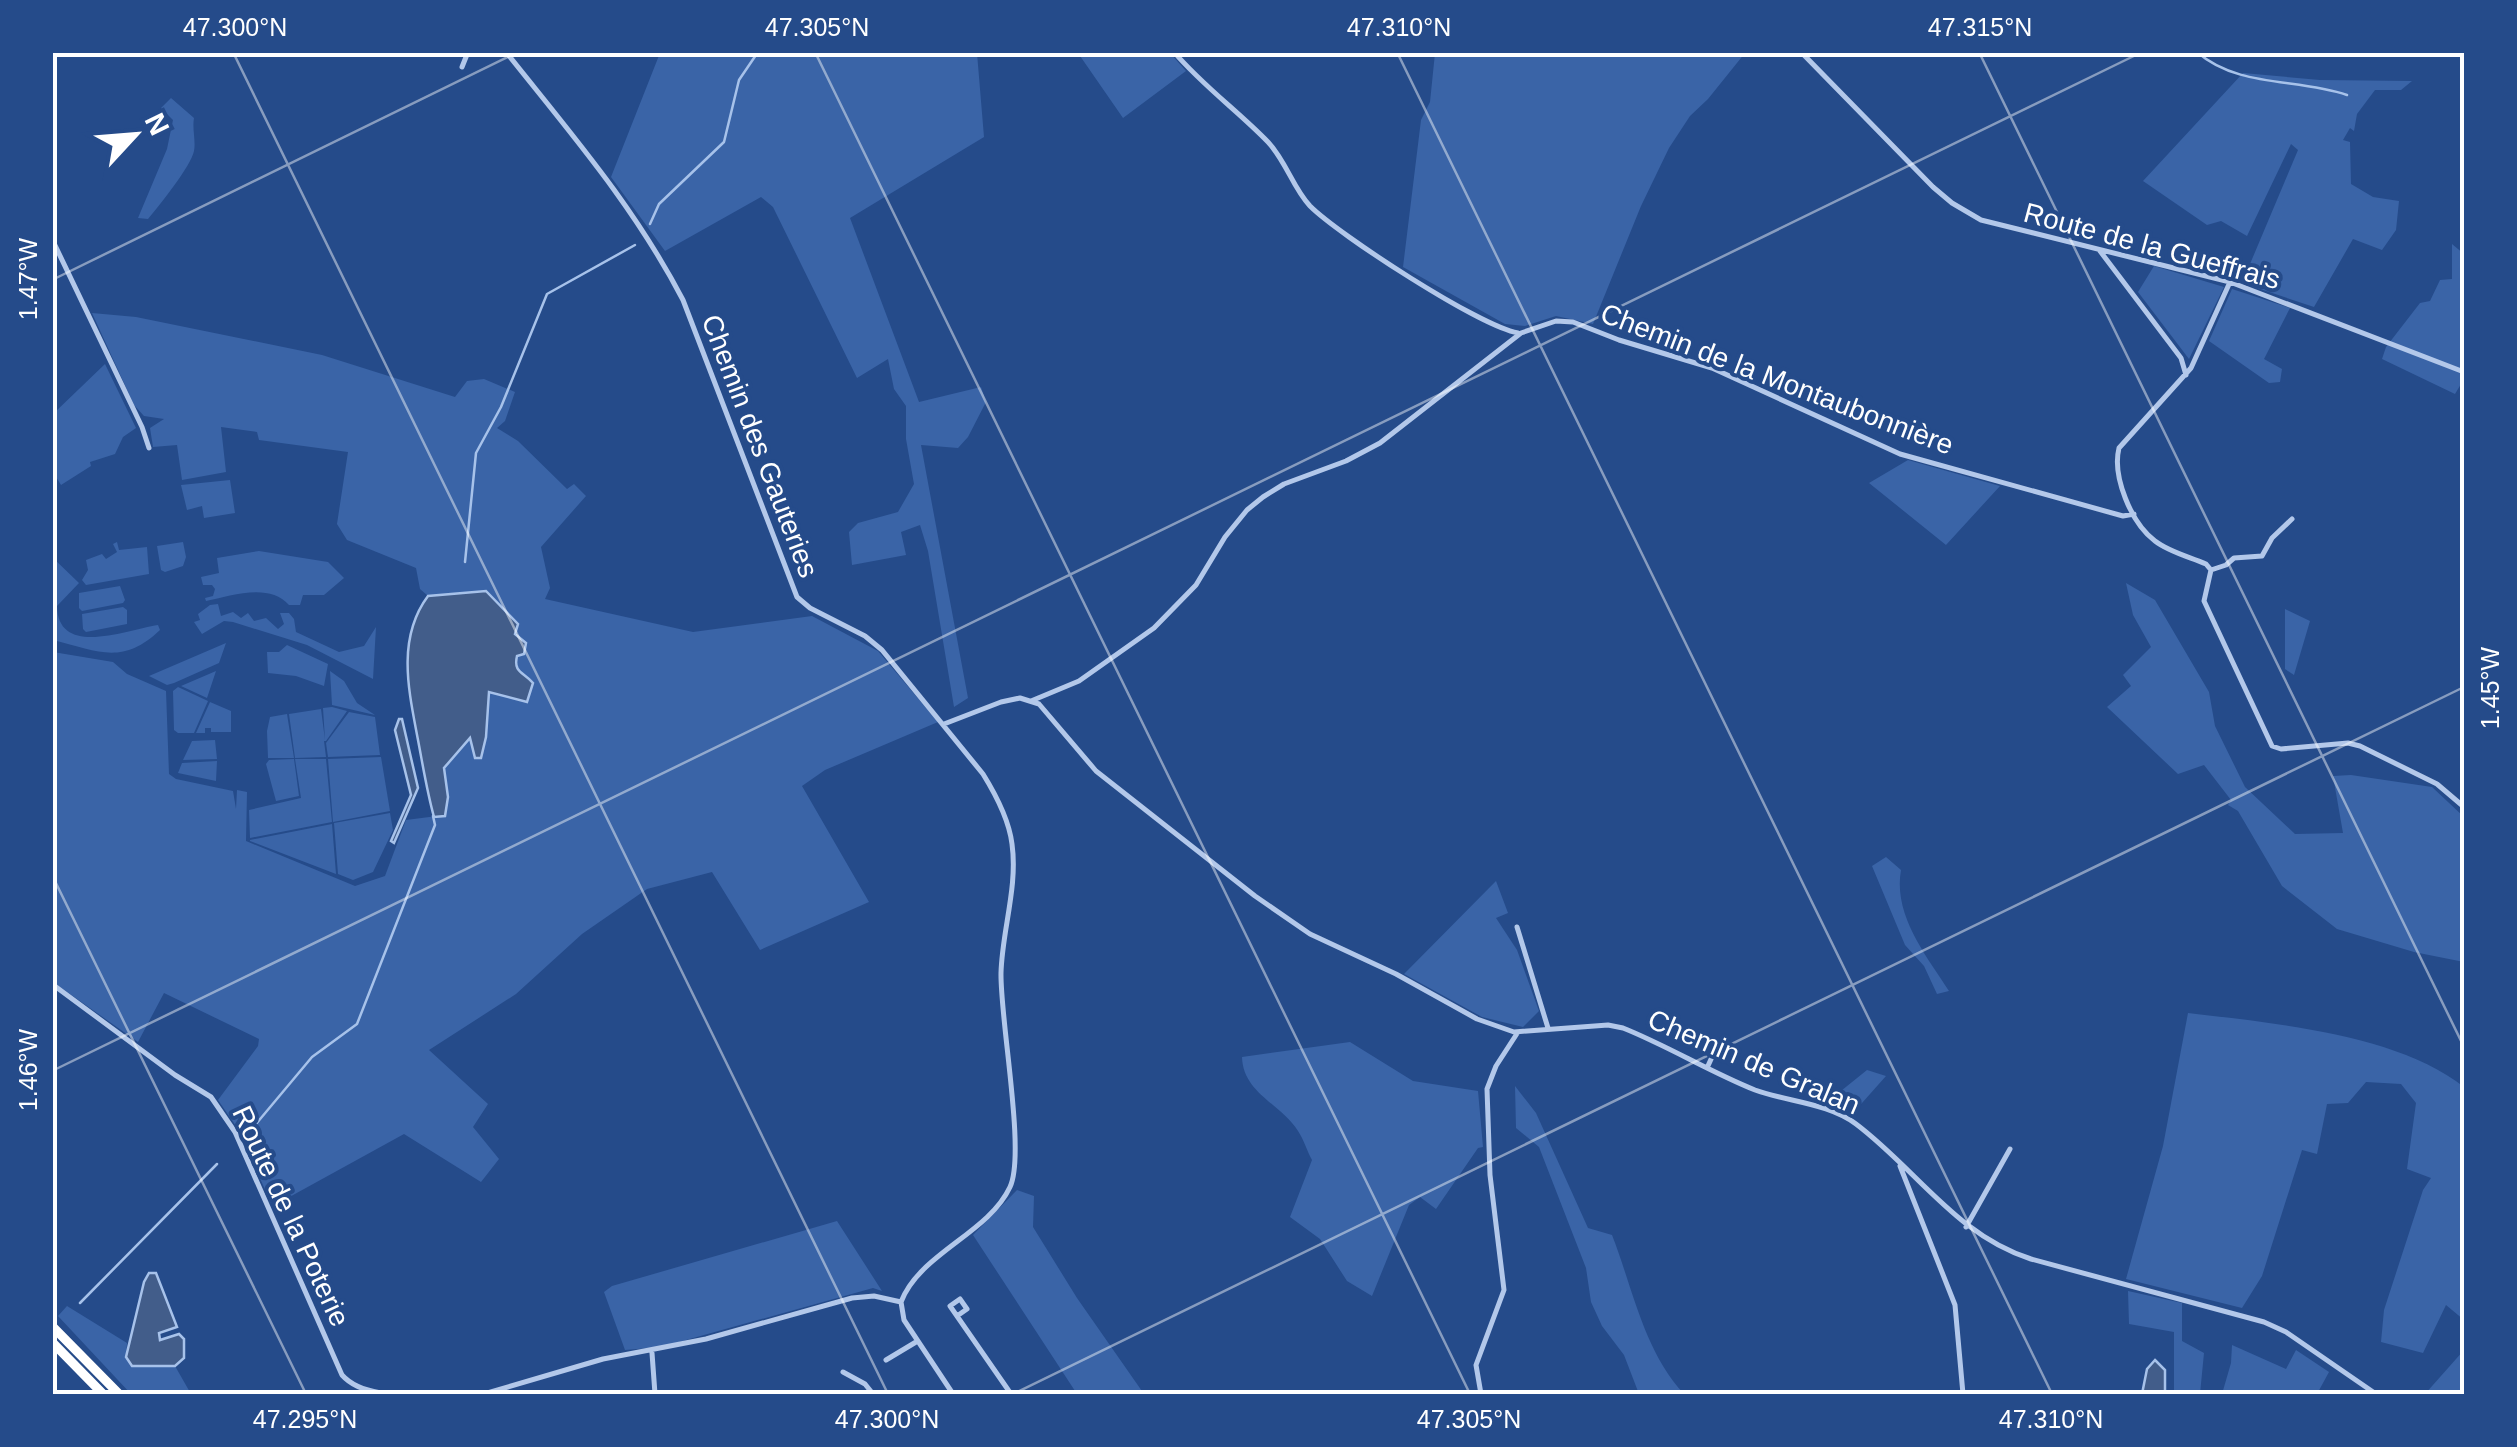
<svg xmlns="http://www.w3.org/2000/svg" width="2517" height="1447" font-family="Arial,sans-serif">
  <rect width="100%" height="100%" fill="#254b8a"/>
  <path fill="#3a64a7" d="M660 53H977L984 137 850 218 919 402 981 387 986 402 968 437 958 448 921 445 968 698 954 707 928 551 920 525 901 532 906 555 852 565 849 532 858 523 898 512 914 484 906 439V406L894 389 888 359 857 378 773 207 761 197 665 251 611 177Z
    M1078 53H1170L1186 71 1123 118Z
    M1435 53H1745L1708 99 1690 116 1669 148 1641 206 1593 324 1556 316 1525 326 1505 324 1403 267 1421 120 1430 102Z
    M2243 73 2320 80 2412 81 2401 90H2375L2357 114 2354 131 2350 128 2343 140 2350 142 2351 184 2373 197 2399 201 2396 230 2382 250 2353 239 2314 307 2242 283 2298 150 2291 144 2247 236 2221 221 2207 225 2143 181Z
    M171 98 194 118C192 129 196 141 194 151 191 166 159 206 148 219L138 218 167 149 173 120 161 108Z
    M2452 244 2464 254V312L2460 323 2464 328V379L2455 394 2382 359 2386 347 2420 303 2430 301 2440 280 2452 279Z
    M2154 266 2224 287 2189 359 2138 292Z
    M2232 289 2290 308 2264 359 2282 369 2280 382 2269 383 2209 341Z
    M92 313 136 317 322 355 455 397 467 381 484 379 515 392 505 421 497 428 518 441 567 489 574 484 586 496 541 547 550 588 545 599 693 632 812 616 878 651 938 722 825 770 802 786 869 902 760 950 712 872 647 889 582 934 516 994 429 1050 488 1104 473 1127 499 1159 481 1182 404 1134 284 1200 271 1203 238 1129 218 1100 258 1046 259 1039 164 993 138 1042 53 982V652L113 662 127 674 166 691 169 774 176 779 233 791 236 809 237 790 247 792 246 841 355 886 385 876 406 820 445 815 448 797 444 768 470 737H486L489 691 527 702 529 678 518 672 517 656 447 596H428L420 589 416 568 347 540 337 524 348 452 259 440 257 432 221 427 226 472 182 480 177 445 153 447 150 428 164 419 144 416 134 405Z
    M105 364 136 428 123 437 115 454 90 462 91 466 61 485 53 472V414Z
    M1908 460 2000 486 1946 545 1869 483Z
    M230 480 235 513 204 518 202 506 187 510 181 485Z
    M117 542 119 550 147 547 149 574 86 585 82 580 88 570 86 560 102 554 106 559 117 552 113 544Z
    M183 542 186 557 183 566 165 572 161 570 157 546Z
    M259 551 328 562 344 578 324 595H303L300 605H289C269 582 231 596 206 601L205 598 213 596 215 589 212 585H203L201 577 219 573 217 558Z
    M52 557 79 583 57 606C58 658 126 630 158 625L160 630C122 666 98 651 53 640Z
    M2126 583 2155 600 2209 692 2215 726 2245 787 2295 834 2343 833 2333 776 2351 775 2432 787 2464 817V962L2414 952 2337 929 2282 886 2238 811 2228 805 2231 800 2204 765 2178 774 2107 707 2131 686 2123 675 2151 647 2133 615Z
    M120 586 125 600 123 603 82 611 79 608V593Z
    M218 604 221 616 233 612 241 618 248 613 254 621 266 618 278 629 284 624 280 613H289L294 619 296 632 339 652 364 646 376 627 373 679 307 645 233 622 224 621 202 634 194 622 200 620 198 614 210 605Z
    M123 607 127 610V624L86 632 83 629 82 614Z
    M2285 609 2310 621 2294 675 2285 669Z
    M226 643 219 663 174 683 167 685 149 676Z
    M287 645 328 664 324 686 296 676 268 673 267 652H279Z
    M216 671 207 698 181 686Z
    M330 671 344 681 357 703 375 715 332 705Z
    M178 687 208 701 194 733H178L174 730 173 691Z
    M210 702 231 711V732H211V728H205V733H196Z
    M332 707 347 711 326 741H324L326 757 295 758 289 714 321 709 325 740 323 708Z
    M349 712 375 717 380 755 328 757 326 743Z
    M287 714 294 758H268L267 731 270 717Z
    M192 741 215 740 217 759 183 760Z
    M381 757 390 811 333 822 328 759Z
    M294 759 299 796 276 801 266 764 269 760Z
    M295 759H326L332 822 250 838 249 810 301 798Z
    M217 761 216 781 178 773 182 763Z
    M390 813 393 830 373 872 353 880 338 874 334 823Z
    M332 824 336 874 250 841V840Z
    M1886 857 1901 870C1893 915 1926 955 1949 991L1937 994 1924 966 1905 945 1872 866Z
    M1496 881 1508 913 1496 918 1517 950 1539 1011 1523 1027 1482 1017 1404 974Z
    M2188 1013C2272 1023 2398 1034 2464 1087V1320L2446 1305 2423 1353 2381 1342 2384 1310 2423 1190 2431 1178 2407 1169 2416 1103 2401 1084 2366 1082 2348 1103 2327 1104 2317 1154 2302 1150 2262 1276 2242 1308 2126 1279 2163 1146Z
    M1350 1042 1413 1081 1478 1091 1483 1147 1478 1148 1436 1209 1420 1197 1409 1205 1372 1296 1347 1281 1320 1239 1290 1217 1312 1160C1307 1151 1304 1140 1298 1131 1281 1104 1243 1093 1242 1057Z
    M1867 1070 1886 1076 1854 1112 1826 1103Z
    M1515 1086 1536 1113 1588 1228 1612 1235C1633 1289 1644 1351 1684 1394H1639L1624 1355 1602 1326 1591 1302 1586 1268 1539 1147 1516 1128Z
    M1017 1190 1034 1196 1033 1227 1077 1298 1144 1394H1077L973 1235Z
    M837 1221 882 1291 873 1288 661 1347 625 1350 604 1292 612 1286Z
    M2128 1291 2182 1303V1341L2204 1353 2200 1394H2174V1332L2129 1324Z
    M67 1306 127 1343 126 1357 132 1366H175L191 1394H131L58 1316Z
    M2232 1345 2286 1369 2296 1350 2329 1372 2317 1394H2222L2231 1363Z
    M2464 1350V1394H2425Z"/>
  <path fill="#425d8a" stroke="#a7c2ea" stroke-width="2.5" d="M486 591 518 624 515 634 526 643 524 654 517 656C513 673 524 672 533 683L527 702 489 692 486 737 481 758H475L470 738 444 768 448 797 445 816 434 817C427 792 423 766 418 740 409 692 396 639 428 596Z
    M399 719H402L418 788 394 843 391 841 411 795 395 730Z
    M149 1273H156L177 1327 159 1333 160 1340 179 1334 184 1339V1358L175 1366H132L126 1357 144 1282Z
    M2155 1360 2165 1370V1394H2142L2147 1369Z"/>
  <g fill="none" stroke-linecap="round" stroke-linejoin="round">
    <path stroke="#a7c2ea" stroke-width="2.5" d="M2197 52C2238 88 2298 78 2347 95
      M650 224 659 204 724 142 739 80 758 52
      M465 562 476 453 501 407 547 294 635 245
      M251 1130 312 1057 357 1024 435 825 433 816
      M80 1303 217 1164"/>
    <path stroke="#b3c8ea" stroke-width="5" d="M506 52C572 135 634 206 683 300L797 597 810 608 865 636 882 650 983 774C996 795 1009 819 1012 844 1018 887 1002 931 1001 973 1000 1020 1026 1153 1010 1187 988 1234 920 1253 901 1302
      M1174 52C1203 86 1238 111 1268 142 1286 161 1293 188 1310 206 1339 235 1479 326 1518 333
      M1801 52 1933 187 1952 203 1981 220 2230 282 2464 372
      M462 67 468 52
      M52 239 142 427 149 448
      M2100 251 2181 358 2186 375
      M2230 282 2191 368 2119 448C2112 476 2131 523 2155 541 2169 552 2190 557 2206 564L2211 570 2204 601 2272 746 2281 749 2348 743 2360 746 2437 784 2464 807
      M2211 570 2226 565 2234 558 2262 556 2272 538 2292 519
      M1031 701 1079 681 1154 628 1196 585 1225 537 1247 510 1263 497 1284 484 1346 461 1380 443 1521 333 1556 321 1573 322 1619 340 1712 368 1900 454 2123 516 2134 514
      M944 724 1001 702 1020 698 1039 704 1096 771 1255 896 1310 934 1396 974 1477 1019 1514 1032 1608 1025 1623 1028C1668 1046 1710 1072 1755 1090 1788 1102 1828 1103 1856 1124 1917 1170 1956 1235 2031 1259L2264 1322 2286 1332 2376 1394
      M1517 927 1548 1028
      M52 984 175 1075 211 1097 235 1132 342 1375C365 1401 416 1393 447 1394
      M1707 1068 1717 1046
      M1900 1166 1955 1305 1963 1394
      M1966 1227 2010 1149
      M901 1302 904 1320 953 1394
      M957 1316 967 1309 960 1299 950 1306 1011 1394
      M652 1353 655 1394
      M886 1360 916 1342
      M843 1372 865 1384 873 1394
      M484 1394 603 1359 706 1339 852 1298 874 1296 901 1302
      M1481 1394 1476 1365 1504 1290 1490 1175 1487 1089 1496 1066 1518 1032"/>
    <path stroke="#fff" stroke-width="9" d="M52 1326 119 1394
      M52 1342 103 1394"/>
  </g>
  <path fill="none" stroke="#fff" stroke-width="2.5" stroke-opacity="0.45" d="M233 52 888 1394M815 52 1470 1394M1397 52 2052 1394M1979 52 2464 1047M52 280 518 52M52 875 306 1394M52 1071 2142 52M1013 1394 2464 687"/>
  <g text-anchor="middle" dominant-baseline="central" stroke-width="8" stroke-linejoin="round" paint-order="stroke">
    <g font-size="28" fill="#fff" stroke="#254b8a">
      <text transform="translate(2152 246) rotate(15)">Route de la Gueffrais</text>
      <text transform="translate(1777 379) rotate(21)">Chemin de la Montaubonnière</text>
      <text transform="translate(760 446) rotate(69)">Chemin des Gauteries</text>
      <text transform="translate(1754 1062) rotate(23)">Chemin de Gralan</text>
      <text transform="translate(291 1216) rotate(65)">Route de la Poterie</text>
    </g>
  </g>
  <rect width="2517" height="1447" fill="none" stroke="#254b8a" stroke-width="110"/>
  <g transform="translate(135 135) rotate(64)" stroke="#254b8a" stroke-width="8" paint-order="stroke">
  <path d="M0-8L18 38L0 25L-18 38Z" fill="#ffffff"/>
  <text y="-15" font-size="28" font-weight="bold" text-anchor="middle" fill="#ffffff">N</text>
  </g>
  <rect x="55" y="55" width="2407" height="1337" fill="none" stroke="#fff" stroke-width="4"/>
  <g font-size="25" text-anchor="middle" fill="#fff">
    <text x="235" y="36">47.300°N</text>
    <text x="817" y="36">47.305°N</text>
    <text x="1399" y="36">47.310°N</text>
    <text x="1980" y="36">47.315°N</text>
    <text transform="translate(28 279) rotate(-90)" y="9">1.47°W</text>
    <text transform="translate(2490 688) rotate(-90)" y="9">1.45°W</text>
    <text transform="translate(28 1070) rotate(-90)" y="9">1.46°W</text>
    <text x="305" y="1428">47.295°N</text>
    <text x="887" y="1428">47.300°N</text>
    <text x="1469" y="1428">47.305°N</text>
    <text x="2051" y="1428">47.310°N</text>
  </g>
</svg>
